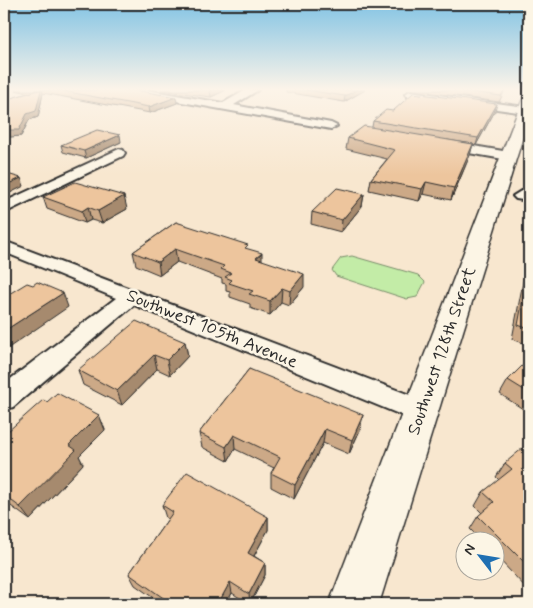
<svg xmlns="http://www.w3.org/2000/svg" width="533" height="608" font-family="Mynerve,sans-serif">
  <rect width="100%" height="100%" fill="#f8e7cf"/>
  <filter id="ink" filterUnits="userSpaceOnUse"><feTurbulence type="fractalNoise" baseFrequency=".02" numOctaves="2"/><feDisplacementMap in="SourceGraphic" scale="10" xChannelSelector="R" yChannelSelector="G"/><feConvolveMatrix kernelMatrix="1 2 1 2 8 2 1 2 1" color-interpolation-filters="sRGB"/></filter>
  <g filter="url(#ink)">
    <path fill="#c3eca7" stroke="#778c69" d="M352 256 418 275 425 282 417 297 407 299 336 276 332 270 341 258Z"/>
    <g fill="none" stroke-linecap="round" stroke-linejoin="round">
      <g stroke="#2b2b2b" stroke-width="4">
        <path id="street" d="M127 90H147L223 103 246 90H258L234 105 331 123 337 126 331 129 132 93Z
          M410 91 525 107 529 108V111L525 113 407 96 405 94Z
          M444 141 509 152 515 156 509 160 440 148 438 145Z
          M119 149 123 150 125 153 123 156 4 213V202Z
          M521 191 529 193V201L516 199 513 196Z
          M4 241 431 403 435 411 431 419 421 422 411 419 134 305 13 407 4 410V384L116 298 4 252Z"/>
      </g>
      <g stroke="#2b2b2b" stroke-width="3">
        <path id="secondary" d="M529 94V117L379 604H329L523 98Z"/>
      </g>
      <use href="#street" fill="#fcf5e5" fill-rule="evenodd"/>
      <use href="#secondary" fill="#fcf5e5" fill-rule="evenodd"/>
    </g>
    <path fill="#cca987" stroke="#2b2b2b" d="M15 90H135L177 103 150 113 43 93 38 117 29 120 21 136 10 137 4 136V100L29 93Z
      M161 90H226L211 97Z
      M286 90H365L344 102 286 92Z
      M411 90H505L499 102Z
      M393 111H495L476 145 447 140 473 144 470 155 451 200 423 194 419 201 369 190 371 179 387 159 346 149 348 138 372 127 373 121Z
      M121 142 86 158 63 152 61 145Z
      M364 194 362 206 341 232 311 224 312 212Z
      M43 197 127 209 102 223 91 220 85 223 47 209Z
      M176 222 262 260 304 287 289 305 281 302 270 315 250 308V304L230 297V292L226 291V284L222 283V279L177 262 160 275 136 265 133 252Z
      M529 251V345L512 339Z
      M185 342 188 356 170 375 157 369 122 405 83 385 78 370Z
      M529 359V413L500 394 508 380Z
      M249 369 360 430 349 454 323 443 294 499 271 487V473L274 468 235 449 228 461 202 447 199 433Z
      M47 402 99 415 105 430 79 456 83 464 30 520 4 501V430L7 432Z
      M529 451V591L496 556V540H481L470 529 478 516 482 513 475 506 483 492 499 480 496 477 505 463Z
      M162 505 268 517V530L254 556 265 563V575L250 604H249L232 593 226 604H162L135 585 129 574 168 519 166 518Z"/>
    <path fill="#a68a6e" stroke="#2b2b2b" d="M41 90H42L43 93 38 117 29 120 21 136 10 137 8 130 27 114Z
      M213 90H226L211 97 210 91Z
      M356 90H365L344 102 345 96Z
      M176 97 177 103 150 113 149 107Z
      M497 104 495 111 476 145 478 138Z
      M120 135 121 142 86 158 84 151Z
      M473 144 470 155 451 200 454 188Z
      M21 178 24 186 4 196V186Z
      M426 182 423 194 419 201 422 189Z
      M364 194 362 206 341 232 342 220Z
      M124 196 127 209 102 223 98 211Z
      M88 207 91 220 85 223 82 211Z
      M175 249 177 262 160 275 158 262Z
      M262 253V266L256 258Z
      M304 274V287L289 305 290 291Z
      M282 288 281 302 270 315V301Z
      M63 293 68 307 4 351V331Z
      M185 342 188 356 170 375 167 360Z
      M154 355 157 369 122 405 117 391Z
      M99 415 105 430 79 456 83 464 30 520 20 507 69 445Z
      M363 415 360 430 349 454 352 440Z
      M325 429 323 443 294 499 295 485Z
      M234 435 235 449 228 461 226 447Z
      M268 517V530L249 565 248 553Z
      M265 563V575L250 604 249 594Z
      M230 582 232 593 226 604H218Z"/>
    <path fill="#edc59d" stroke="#2b2b2b" d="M39 90H41L36 111 27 114 19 130H4V100Z
      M58 90H135L176 97 149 107Z
      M306 90H356L345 96Z
      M457 90H504L501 96Z
      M413 93 497 104 478 138 373 121 386 110 393 111Z
      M364 126 473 144 454 188 426 182 422 189 371 179 395 150 348 138Z
      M97 130 120 135 84 151 61 145Z
      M4 173 21 178 4 186Z
      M75 182 124 196 98 211 88 207 82 211 43 197Z
      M337 188 364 194 342 220 312 212Z
      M176 222 248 245 245 248 262 253 256 258 304 274 290 291 282 288 270 301 249 294 253 291 229 283 232 280 225 277 231 273 221 269 224 266 175 249 158 262 133 252Z
      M529 268V329L518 325Z
      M37 282 63 293 4 331V297L27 283 33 285Z
      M136 321 185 342 167 360 154 355 117 391 78 370Z
      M529 359V393L508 380Z
      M249 369 363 415 352 440 325 429 295 485 271 473 280 457 234 435 226 447 199 433Z
      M57 393 99 415 69 445 76 450 20 507 4 495V430L7 432 43 400 47 402Z
      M524 447 529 451V567L478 516 494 502 483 492 512 469 505 463Z
      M187 472 268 517 248 553 265 563 249 594 230 582 218 604H172L129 574 173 512 162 505Z"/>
  </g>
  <linearGradient id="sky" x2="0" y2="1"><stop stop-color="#81c3e4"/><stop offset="0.51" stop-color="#fcf4e9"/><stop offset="1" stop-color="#fcf4e9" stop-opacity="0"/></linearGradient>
  <rect width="533" height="175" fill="url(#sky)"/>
  <g text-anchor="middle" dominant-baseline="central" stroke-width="5" stroke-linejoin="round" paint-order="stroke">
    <g font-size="18" fill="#2b2b2b" stroke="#fcf5e5">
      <text transform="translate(212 329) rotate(22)">Southwest 105th Avenue</text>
      <text transform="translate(442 351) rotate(-71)">Southwest 128th Street</text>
    </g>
  </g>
  <rect width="533" height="608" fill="none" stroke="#fcf5e5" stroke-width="20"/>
  <rect x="10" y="10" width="513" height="588" fill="none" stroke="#2b2b2b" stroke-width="2" filter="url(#ink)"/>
  <g transform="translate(480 556) rotate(301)"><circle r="24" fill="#fcf5e5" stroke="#a8a49b"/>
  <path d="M0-4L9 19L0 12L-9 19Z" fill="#1f6fb2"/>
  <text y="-8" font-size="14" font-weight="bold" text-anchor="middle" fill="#2b2b2b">N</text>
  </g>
</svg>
